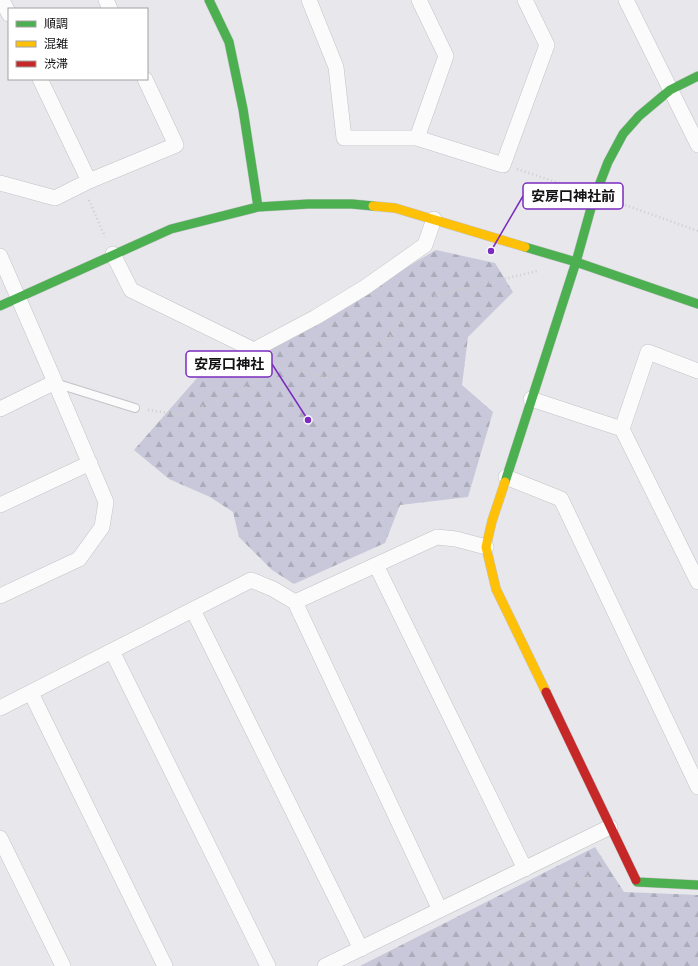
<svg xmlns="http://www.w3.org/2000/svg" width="698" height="966" font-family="'Public Sans','Noto Sans JP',sans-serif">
  <defs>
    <pattern id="forest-firs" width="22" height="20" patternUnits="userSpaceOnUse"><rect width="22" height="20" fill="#c8c8da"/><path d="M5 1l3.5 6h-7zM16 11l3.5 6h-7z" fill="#ababba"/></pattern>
  </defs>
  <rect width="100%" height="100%" fill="#e7e7ec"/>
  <path fill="url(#forest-firs)" d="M436 250 495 263 513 292 468 337 462 385 493 412 468 497 400 505 385 543 294 584 272 570 239 537 233 512 210 497 169 479 134 450 198 377 248 360Z
    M595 847 624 892 698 895V966H360Z"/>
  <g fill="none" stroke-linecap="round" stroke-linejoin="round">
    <g stroke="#c3c3c7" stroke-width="10">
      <path id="lane" d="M55 383 135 408"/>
    </g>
    <g stroke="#c3c3c7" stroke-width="16">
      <path id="street" d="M2 0 9 14
        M106 0 110 9
        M309 0 336 67 344 138H417L503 165 547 45 525 0
        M626 0 698 145
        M40 79 89 181
        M417 138 446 56 419 0
        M0 183 55 198 89 181 176 145 145 79
        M113 254 131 290 254 350 316 317 364 288 425 245 434 219
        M0 256 55 382 0 409
        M531 399 622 429 648 352 698 371
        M622 429 698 582
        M506 477 561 499 698 787
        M0 505 90 463
        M376 565 525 869
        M0 596 79 559 102 527 106 502 55 382
        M295 602 440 910
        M193 610 361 949
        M112 651 268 966
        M31 693 165 966
        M0 708 251 580 273 589 295 602 437 537 456 539 486 547
        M0 838 63 966
        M325 966 610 827"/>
    </g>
    <g stroke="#c3c3c7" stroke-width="10">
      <path id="fast" d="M209 0 229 42 243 109 258 207
        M525 247 576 262 698 304
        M0 306 171 229 258 207 308 204H352L373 206
        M505 482 576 262 593 201 608 162 623 134 639 116 670 90 698 76
        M636 880 637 882 698 885"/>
    </g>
    <g stroke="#c3c3c7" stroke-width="10">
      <path id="slow" d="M373 206 395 208 525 247
        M505 482 492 521 486 547 496 589 546 692"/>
    </g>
    <g stroke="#c3c3c7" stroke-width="10">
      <path id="jam" d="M546 692 636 880"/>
    </g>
    <path stroke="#cecece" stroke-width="2.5" stroke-dasharray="1 3" stroke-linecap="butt" d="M517 169 577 189
      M89 200 105 237
      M614 201 698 231
      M148 410 181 415 245 388 276 366 326 377 392 335 414 301 537 271
      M505 966 519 946 539 911 589 875 602 854"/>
    <use href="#lane" stroke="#fbfbfc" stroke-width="8"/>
    <use href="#street" stroke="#fbfbfc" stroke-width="15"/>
    <use href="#fast" stroke="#4caf50" stroke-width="9"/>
    <use href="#slow" stroke="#ffc107" stroke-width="9"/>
    <use href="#jam" stroke="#c62828" stroke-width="9"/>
  </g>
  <path fill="none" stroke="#7b2cbf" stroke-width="1.5" d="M491 251L523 196M308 420L272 364"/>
  <g fill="#7b2cbf" stroke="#fff" stroke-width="1.5">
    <circle cx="491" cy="251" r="4"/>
    <circle cx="308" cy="420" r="4"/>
  </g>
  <g fill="#fff" stroke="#7b2cbf" stroke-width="1.5">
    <rect x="523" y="183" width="100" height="26" rx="4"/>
    <rect x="186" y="351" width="86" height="26" rx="4"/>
  </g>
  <g font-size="14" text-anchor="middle" font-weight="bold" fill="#131316">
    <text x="573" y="201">安房口神社前</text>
    <text x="229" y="369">安房口神社</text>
  </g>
  <rect x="8" y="8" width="140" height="72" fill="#ffffff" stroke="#a1a1a2"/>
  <rect x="16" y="21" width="20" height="6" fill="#4caf50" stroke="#a1a1a2"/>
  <text x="44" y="28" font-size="12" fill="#131316">順調</text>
  <rect x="16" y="41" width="20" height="6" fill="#ffc107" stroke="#a1a1a2"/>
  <text x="44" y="48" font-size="12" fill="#131316">混雑</text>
  <rect x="16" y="61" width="20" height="6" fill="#c62828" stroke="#a1a1a2"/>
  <text x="44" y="68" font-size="12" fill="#131316">渋滞</text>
</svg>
